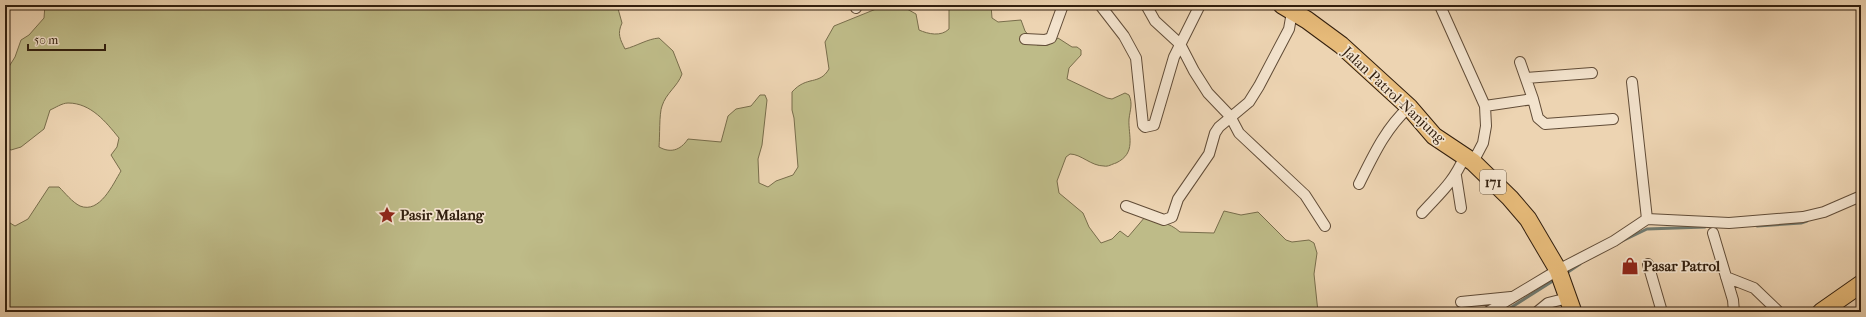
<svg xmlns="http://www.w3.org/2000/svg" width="1866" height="317" font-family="'IM FELL French Canon',serif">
  <rect width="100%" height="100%" fill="#edd4b2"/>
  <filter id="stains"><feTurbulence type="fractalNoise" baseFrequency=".005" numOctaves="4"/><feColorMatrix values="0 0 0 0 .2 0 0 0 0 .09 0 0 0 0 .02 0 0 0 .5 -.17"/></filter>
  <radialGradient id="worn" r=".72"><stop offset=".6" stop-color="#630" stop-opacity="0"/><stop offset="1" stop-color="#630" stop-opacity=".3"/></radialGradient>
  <path fill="#bebb88" stroke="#786d4b" d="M45 5H617L622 23C617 34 620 39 625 49 637 46 647 39 659 38L673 51 682 74C678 86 666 93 662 106 659 114 660 136 659 147 670 153 680 151 688 139L721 142 728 116 736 109 751 106 760 95H765L767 100 762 145 758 159 759 183 768 187 776 181 793 175 798 167 794 118 792 110V92C807 75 819 86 829 69L825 42 834 26 876 9 893 5 907 9 916 14 919 30C928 34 941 37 949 29V5H991L992 18 998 22 1021 20 1025 31 1037 45H1048L1058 38 1072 47H1077L1081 50V55L1069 68 1067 79 1107 98 1112 99 1125 93 1129 95C1133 104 1130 110 1129 119 1128 136 1137 153 1116 163 1112 164 1108 167 1104 166 1091 166 1081 154 1070 154L1066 157 1057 181 1059 193 1083 213 1089 227 1101 243 1112 239 1120 231 1128 237 1145 217C1158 222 1169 222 1180 232L1214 233 1224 211 1241 215 1258 212 1286 240 1292 242 1309 240 1314 243 1317 253 1314 274 1318 312H5V220L15 226 28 219 49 187H59C65 193 72 202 80 206 100 214 113 184 121 171L111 155 117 147 119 138C106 122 91 103 68 103 62 103 55 108 50 110L44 129 21 147 11 150 5 147V73L15 57 21 40 29 35 44 18Z"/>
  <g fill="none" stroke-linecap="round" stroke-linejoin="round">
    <path stroke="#707a70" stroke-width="3" d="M1757 226 1801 223 1807 221
      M1620 242 1647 229 1705 227
      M1565 274 1580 264
      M1504 312 1556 279"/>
    <g stroke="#614c37" stroke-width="12">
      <path id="minor" d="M855 5 856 8
        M1100 5 1124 36 1136 58 1143 125 1145 127 1154 125 1174 57 1200 5
        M1146 5 1155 21 1180 44 1194 71 1208 93 1230 116 1239 133 1305 195 1325 226
        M1441 8 1485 106 1486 126 1483 143 1473 162
        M1025 39 1045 40 1051 38 1063 5
        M1520 62 1533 99
        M1526 78 1592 73
        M1632 82 1647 219
        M1485 106 1533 99 1538 118 1545 124 1613 119
        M1456 176 1461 208
        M1359 184C1373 156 1385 129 1409 107
        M1126 206 1164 220 1172 217 1178 199 1209 154 1215 133 1219 127 1249 102 1259 86 1289 29 1292 12
        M1422 213C1442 191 1452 184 1465 156
        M1713 233 1733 300 1734 312
        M1648 264 1662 312
        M1726 277 1754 288 1779 312
        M1461 302 1511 297
        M1488 312 1558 270 1614 241 1647 219 1729 223 1803 217 1824 212 1861 196
        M1537 312 1548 303 1568 298"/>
    </g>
    <g stroke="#321f0e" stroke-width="19">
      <path id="primary" d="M1282 5 1307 20 1341 45 1409 107 1434 136 1473 162 1510 198 1528 219 1558 270 1573 312"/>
    </g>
    <g stroke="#321f0e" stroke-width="19">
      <path id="trunk" d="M1821 312 1861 284"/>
    </g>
    <use href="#minor" stroke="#f3e3cd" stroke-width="10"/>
    <use href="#primary" stroke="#e6ba79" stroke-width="17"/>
    <use href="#trunk" stroke="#e6ba79" stroke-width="17"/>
  </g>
  <defs>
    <g id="sight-bare" transform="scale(1.38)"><path d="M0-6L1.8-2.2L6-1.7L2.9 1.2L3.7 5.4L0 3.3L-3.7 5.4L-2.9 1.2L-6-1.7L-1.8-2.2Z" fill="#8f2418" stroke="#f3e3cd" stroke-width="2.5" paint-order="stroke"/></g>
    <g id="shop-bare" transform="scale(1.38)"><path d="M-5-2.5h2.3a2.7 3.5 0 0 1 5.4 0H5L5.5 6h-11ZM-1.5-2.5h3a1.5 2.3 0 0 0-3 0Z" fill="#8f2418" stroke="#f3e3cd" stroke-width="2.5" paint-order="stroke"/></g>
  </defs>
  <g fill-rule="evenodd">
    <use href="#sight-bare" x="387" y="215"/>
    <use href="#shop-bare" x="1630" y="266"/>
  </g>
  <g text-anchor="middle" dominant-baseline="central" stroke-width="3.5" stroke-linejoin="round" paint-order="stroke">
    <rect fill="#f3e3cd" stroke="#6c5a47" stroke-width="1" x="1480" y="170" width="26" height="24" rx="3"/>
    <g font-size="14" font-weight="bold" fill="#321f0e">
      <text x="1493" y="182">171</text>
    </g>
    <g font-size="15" fill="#321f0e" stroke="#f3e3cd">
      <text transform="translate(1394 95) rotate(43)">Jalan Patrol-Nanjung</text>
    </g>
    <g font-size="15" font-weight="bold" fill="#321f0e" stroke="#f3e3cd" text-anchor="start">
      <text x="400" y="215">Pasir Malang</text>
      <text x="1643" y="266">Pasar Patrol</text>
    </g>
  </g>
  <rect width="1866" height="317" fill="none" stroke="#edd4b2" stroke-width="20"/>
  <rect x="6" y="6" width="1854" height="305" fill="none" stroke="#321f0e" stroke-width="2"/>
  <rect x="10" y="10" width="1846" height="297" fill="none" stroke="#321f0e"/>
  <path d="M28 44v6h77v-6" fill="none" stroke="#321f0e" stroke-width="2"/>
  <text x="34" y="44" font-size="12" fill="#321f0e" stroke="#f3e3cd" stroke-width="3" paint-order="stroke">50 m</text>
  <rect width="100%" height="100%" filter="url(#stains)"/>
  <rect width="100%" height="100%" fill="url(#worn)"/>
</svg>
